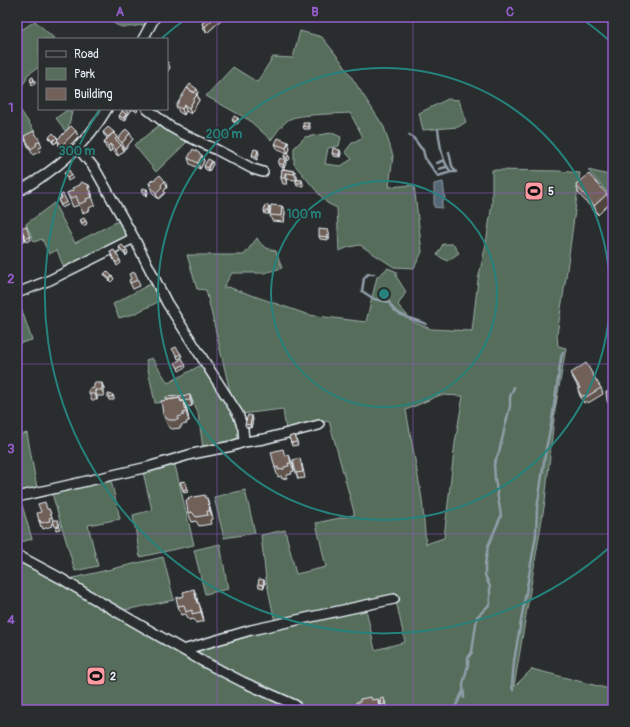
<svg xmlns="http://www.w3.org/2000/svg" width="630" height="727" font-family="Pangolin,sans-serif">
  <rect width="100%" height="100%" fill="#2a2d2e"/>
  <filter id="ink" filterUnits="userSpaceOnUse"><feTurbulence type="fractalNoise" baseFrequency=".025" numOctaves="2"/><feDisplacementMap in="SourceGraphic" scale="8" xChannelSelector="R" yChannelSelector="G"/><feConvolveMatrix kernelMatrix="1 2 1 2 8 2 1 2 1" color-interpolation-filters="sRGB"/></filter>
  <g filter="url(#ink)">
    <path fill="#556d5a" stroke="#9eafa9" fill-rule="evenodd" d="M107 17H150L144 25C126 27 120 31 107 17Z
      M35 21 55 39H39V67L27 75 26 80 19 90 17 91V33Z
      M300 31 322 37 341 61 384 127 393 156 389 187 414 185 422 252 414 268 394 267 360 245 349 247 339 251 337 208 327 203 319 194 294 164V148L305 137 332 133 341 137 339 146 328 148 325 164 341 166 352 159 345 152 352 143 363 137 350 113C338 114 299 114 290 119 282 123 277 133 271 140L249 120 206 96 233 67 257 82 273 57 293 58Z
      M448 99 459 100 466 122 458 127 423 130 419 113Z
      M17 105 35 132 17 146Z
      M67 110 72 112 68 129 65 131 56 118Z
      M161 124 175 135 188 141 156 172 134 145Z
      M492 170 559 171 580 173 566 277 557 334 558 346 566 348 555 410 545 501 514 687 532 669 613 690V710H17V559L240 679 237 673 190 647 366 609 375 650 405 642 395 596 275 622 266 579 261 535 285 530 296 574 326 567 316 523 354 515V512L329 421 286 431 283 409 241 414 232 400 206 290 197 289 187 255H244L257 238C261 246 267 249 276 251L282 268 264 273H232L223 288 228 287 309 315 366 322 377 277 388 268 397 272 396 276 406 292 398 305 413 322 431 329 472 331 478 280 486 244 492 204ZM440 395 463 396 455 443 444 538 426 544 422 499 406 410Z
      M588 170 613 176V199Z
      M54 203 75 243 120 220 131 236 64 268 57 250 49 254 42 239 34 242 26 224Z
      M443 244H453L459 253 447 261 437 255Z
      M154 282 164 299 134 314 119 318 113 304Z
      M17 296 32 340 17 344Z
      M152 358 168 383 203 364 242 427 239 440 203 448 198 413 192 400 155 403 146 360Z
      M27 433 37 488 17 492V436Z
      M174 461 194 545 140 557 133 515 152 510 142 468Z
      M110 476 120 519 88 525 98 566 75 571 51 490Z
      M245 490 255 533 224 538 214 497Z
      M20 498 32 539 17 543V499Z
      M220 544 228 589 205 594 194 550Z
      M163 557 174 600 125 610 69 579Z"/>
    <path fill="#576774" stroke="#919ea9" d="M443 182 445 199 442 202V208L434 207V184Z"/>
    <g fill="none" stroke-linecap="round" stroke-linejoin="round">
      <path stroke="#919ea9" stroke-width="2.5" d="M438 129C440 143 441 160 451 172H456L452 166 449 152
        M409 135C416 138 417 145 423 150L425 158 438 176 451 172
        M437 163 444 160
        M439 169 446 167
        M374 274H368L364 278 362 291 374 299 389 302C394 316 414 319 426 324
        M513 690 512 685 514 661 536 535 537 509 546 449 552 420 561 358 563 352
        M464 698 463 684 468 665V658L472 652 477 617 490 604V587L485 575V564L488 546 501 516 495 479 494 464 499 452 510 406V397L514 387
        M454 710 463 691"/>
      <g stroke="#e8f1f8" stroke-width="12">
        <path id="minor" d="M143 39 155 17
          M147 109 169 126 183 134 217 150 253 169 263 172
          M78 148 95 169 134 238 167 303 238 414 243 429 244 442
          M17 192C54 172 86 145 107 109
          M17 293 50 280 134 238
          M17 497 148 467 192 454 232 446 244 442 264 439 319 425
          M17 555 62 579 88 595 204 662 243 682 295 705
          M183 650 251 630 394 599"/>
      </g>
      <use href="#minor" stroke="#2a2d2e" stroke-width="9"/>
    </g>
    <path fill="#61534c" stroke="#e8f1f8" d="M206 17H224L207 33 204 29 202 23 207 18Z
      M30 78 35 80V84L32 85Z
      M187 88 198 92 197 94 199 100 191 114 186 111 184 115 179 112 176 106 188 89Z
      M122 109H132L128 115 126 114 127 117 125 121 120 119 119 116 123 112Z
      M132 109H138L137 112Z
      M238 118 239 121 237 124 233 122 232 119Z
      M309 123 310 126V129H304L303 126Z
      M76 131 78 137 64 151 59 146 58 141 54 144 50 140 49 137H57L58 139Z
      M103 132H114L118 139H133L125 149 122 147 124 151 118 156 112 150 110 152 106 148 104 142 107 138 104 135Z
      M24 136 40 141 42 147 39 148 40 151 33 155 26 142Z
      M275 144 290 148 288 154H287L290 159 288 161 285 159 284 156 286 153 278 150Z
      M259 153 257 160 253 158 252 155Z
      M332 153H341L340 157 333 156Z
      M188 158 204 161 200 169 190 164Z
      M278 163H286L284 168 279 166Z
      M213 164 209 171 205 169 204 166Z
      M282 169 295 171 297 177V180H302L303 183V186H297L296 180 287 179V184H283L281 178Z
      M154 180 165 181 167 187 164 191 165 193 158 199 152 192 149 183Z
      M89 185 92 194V196L95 205 89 208 90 210 83 213 79 205 73 207 67 193Z
      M576 185 607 194 610 203 598 215 579 194Z
      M142 191 148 192 147 196 143 194Z
      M60 195 67 202 68 205 62 208 58 200 61 198Z
      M282 206 285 212 284 222 272 221 270 215Z
      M270 209 269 214H265L264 211Z
      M80 220 86 221 87 224 83 226Z
      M17 221 22 231 30 237 31 240 27 242 22 232 25 240 17 244Z
      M329 233V240L320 239 319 236Z
      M119 247 128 253 126 256 120 250Z
      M110 252 120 260 121 263 117 266Z
      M104 274 112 276 114 279 111 282 106 277Z
      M131 279 138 280 140 286 133 289 130 283Z
      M571 373 601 388 603 394 588 403 587 401 584 403 580 396 578 390 579 389 573 378Z
      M102 383 104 389V396H97V400H92L89 394 94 388Z
      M613 393V402L608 403 607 400Z
      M113 395 114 398V400H109L108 397Z
      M190 395 192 401V406L186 407 189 421 186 422 187 424 181 425V428L172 429 168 426 163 414Z
      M253 419 251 428 246 427 245 424Z
      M295 435 298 445 292 446 289 437Z
      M286 456 293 464 294 471 291 472 292 474 287 475V478L282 479 281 476 278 477 275 468Z
      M302 464 305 478 298 479 296 473Z
      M185 481 188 492 184 493 180 482Z
      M206 498 210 507 213 519 210 520 211 524 199 526 196 521 192 522 188 513Z
      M49 509 53 520 59 523 60 529 56 530 54 523 51 524 52 526 43 529 42 526 41 527 39 521 41 512Z
      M264 580 265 583 264 588 259 587 258 584Z
      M197 598 198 603 202 612 204 621 196 623 194 619 189 620 186 614 181 615 178 606Z
      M385 701 386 707 382 708 381 705Z"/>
    <path fill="#4f443e" stroke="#e8f1f8" d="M215 17H224L207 33 205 27Z
      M168 62 170 68 167 72V63Z
      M197 89 198 92 195 96 194 93Z
      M197 94 199 100 191 114 189 108Z
      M184 105 186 111 184 115 182 109Z
      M126 109H132L128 115Z
      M126 114 127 117 125 121 124 118Z
      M238 118 239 121 237 124 236 122Z
      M76 131 78 137 64 151 62 145Z
      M130 133 133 139 125 149 122 143Z
      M57 137 58 140 54 144 53 141Z
      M288 142 290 148 288 154 286 148Z
      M110 144 112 150 110 152 108 146Z
      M121 145 124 151 118 156 116 150Z
      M258 150 259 153 257 160 256 157Z
      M340 150 341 153 340 157 339 155Z
      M202 155 204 161 200 169 198 163Z
      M289 156 290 159 288 161 287 158Z
      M285 160 286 163 284 168 283 165Z
      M212 161 213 164 209 171 208 168Z
      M295 171 297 177V180L294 174Z
      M285 173 287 179V184L285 178Z
      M72 175 73 178 68 181 67 178Z
      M165 181 167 187 164 191 165 193 158 199 156 193 161 185Z
      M89 185 92 194V197L88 188Z
      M147 189 148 192 147 196 146 193Z
      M607 194 610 203 598 215 594 206Z
      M269 206 270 209 269 214 268 211Z
      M282 206 285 212 284 222 281 216Z
      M328 230 329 233V240L327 237Z
      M127 250 128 253 126 256 125 253Z
      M112 276 114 279 111 282 110 279Z
      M181 354 182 357 178 359 177 356Z
      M185 364 186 367 179 371 178 368Z
      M102 383 104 389V396L102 390Z
      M95 390 97 396V400L95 394Z
      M190 395 192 401V406L190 400Z
      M184 401 187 410 189 421 186 412Z
      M252 416 253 419 251 428 250 425Z
      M289 455 293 464 294 471 291 463Z
      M207 498 210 507 213 519 210 511Z
      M264 580 265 583 264 588 263 585Z
      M194 589 197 598 200 612 197 603Z
      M199 603 202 612 204 621 201 612Z
      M378 699 381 708V710H379Z"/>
    <path fill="#716158" stroke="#e8f1f8" d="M208 17H215L205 27 202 23Z
      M33 77 34 81 31 82 30 78Z
      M190 84 197 89 194 93 187 88Z
      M187 88 197 94 189 108 184 105 182 109 176 106Z
      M122 111 126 114 124 118 119 116Z
      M234 116 238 118 236 122 232 119Z
      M303 123H309V127L303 126Z
      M71 126 76 131 62 145 57 140Z
      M108 127 114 132 113 133 108 137 103 132Z
      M126 129 130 133 122 143 118 139Z
      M34 131 40 141 36 143 37 145 31 149 24 136Z
      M53 133 57 137 53 141 49 137Z
      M113 133 117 137 115 139 121 145 116 150 110 144 108 146 104 142Z
      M278 138 288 142 286 148 275 144Z
      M333 148 340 150 339 155 332 153Z
      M193 149 202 155 198 163 188 158Z
      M254 149 258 150 256 157 252 155Z
      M286 153 289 156 287 158 284 156Z
      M280 158 285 160 283 165 278 163Z
      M208 159 212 161 208 168 204 166Z
      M282 169 295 171 294 174 285 173V178H281Z
      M69 170 72 175 67 178 64 173Z
      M589 174 607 194 594 206 576 185Z
      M160 175 165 181 161 185 162 187 156 193 150 186 151 185 149 183 153 179 154 180Z
      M296 180H302V183H296Z
      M81 182 89 185 88 188 92 197 86 199 87 201 79 204 76 196 70 199 67 193 73 190 72 188 80 185Z
      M143 188 147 189 146 193 142 191Z
      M63 194 67 202 61 205 58 200 62 198 60 195Z
      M265 205 269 206 268 211H264Z
      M271 205 282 206 281 216 270 215Z
      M84 218 86 221 82 223 80 220Z
      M17 221 22 231 17 234Z
      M26 226 30 237 26 239 21 228Z
      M319 229 328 230 327 237 319 236Z
      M122 245 127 250 125 253 119 247Z
      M114 250 120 260 116 263 110 252Z
      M107 271 112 276 110 279 104 274Z
      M135 272 138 280 130 283 129 280 131 279 129 274Z
      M176 347 181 354 177 356 172 349Z
      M182 358 185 364 178 368 175 363Z
      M586 363 601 388 586 397 584 395 582 397 578 390 580 388 571 373Z
      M94 383H102V390H95V394H89V389L94 388Z
      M612 391 613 399 607 400 606 392Z
      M108 394 113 395V397H108Z
      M190 395V400L181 401 180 398 166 400V397Z
      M180 398 181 402 184 401 186 412 183 413 184 415 178 417V420H169L165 417 163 414 161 401Z
      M248 415 252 416 250 425 245 424Z
      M295 435 297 442 291 443 289 437Z
      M283 449 285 456 289 455 291 463H288L289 466 284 467V469L278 470V467L275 468 271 452Z
      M300 458 303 472 296 473 293 460Z
      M185 481 187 489 183 490 180 482Z
      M205 495V498H207L210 511H207L208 515 196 517 192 512 188 513 186 500H189L188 498Z
      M45 502 47 509H49L52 517 49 518 50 521 41 523 40 520 39 521 37 513 41 512 38 504Z
      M53 520H58L59 526 55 527Z
      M259 579 264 580 263 585 258 584Z
      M194 589 197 603H199L201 612 192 614V610L186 612 184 605 178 606 176 598 184 596 183 592Z
      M371 697 372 700 378 699 379 710H357L356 702H360V699Z
      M384 698 385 704 381 705 380 699Z"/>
  </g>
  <path fill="none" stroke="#965dcd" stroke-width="1" stroke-opacity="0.55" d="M217 17V710M413 17V710M17 193H613M17 364H613M17 534H613"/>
  <g fill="none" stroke="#25827c" stroke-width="2">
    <circle cx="384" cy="294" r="113"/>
    <circle cx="384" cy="294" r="226"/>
    <path d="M611 546A339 339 0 0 1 100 109M162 38A339 339 0 0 1 187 18M581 18A339 339 0 0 1 611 42"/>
  </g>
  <defs>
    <g id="stadium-square" transform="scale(1)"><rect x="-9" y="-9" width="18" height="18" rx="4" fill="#ff9aa2" stroke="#2a2d2e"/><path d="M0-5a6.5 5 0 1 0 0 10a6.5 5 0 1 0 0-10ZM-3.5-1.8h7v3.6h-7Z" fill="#111"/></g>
  </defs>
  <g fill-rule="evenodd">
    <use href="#stadium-square" x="534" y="191"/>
    <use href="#stadium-square" x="96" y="676"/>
  </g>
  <g text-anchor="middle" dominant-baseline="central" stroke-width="3" stroke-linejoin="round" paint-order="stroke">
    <g font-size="11" font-weight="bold" fill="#e8f1f8" stroke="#2a2d2e" text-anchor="start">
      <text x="548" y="191">5</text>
      <text x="110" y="676">2</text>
    </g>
  </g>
  <circle cx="384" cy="294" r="6" fill="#25827c" stroke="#2a2d2e" stroke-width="2"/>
  <g font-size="12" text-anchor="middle" font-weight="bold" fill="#25827c" stroke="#2a2d2e" stroke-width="3" stroke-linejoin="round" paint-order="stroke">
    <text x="224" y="138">200 m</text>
    <text x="77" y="155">300 m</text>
    <text x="304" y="218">100 m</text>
  </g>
  <rect width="630" height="727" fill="none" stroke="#2a2d2e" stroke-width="44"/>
  <rect x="38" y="38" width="130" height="72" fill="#2a2d2e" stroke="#767b7f"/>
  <rect x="46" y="51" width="20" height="6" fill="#2a2d2e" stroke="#767b7f"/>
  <text x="74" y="58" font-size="12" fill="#e8f1f8">Road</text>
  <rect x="46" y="68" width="20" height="12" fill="#556d5a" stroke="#767b7f"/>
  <text x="74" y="78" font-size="12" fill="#e8f1f8">Park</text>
  <rect x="46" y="88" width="20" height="12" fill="#716158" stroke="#767b7f"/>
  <text x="74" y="98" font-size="12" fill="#e8f1f8">Building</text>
  <rect x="22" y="22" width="586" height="683" fill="none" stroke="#965dcd" stroke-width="1.5"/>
  <g font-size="13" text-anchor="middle" font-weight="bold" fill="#965dcd">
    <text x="120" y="16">A</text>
    <text x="315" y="16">B</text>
    <text x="510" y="16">C</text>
    <text x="11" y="112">1</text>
    <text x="11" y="283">2</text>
    <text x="11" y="453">3</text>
    <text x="11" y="624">4</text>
  </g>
</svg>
